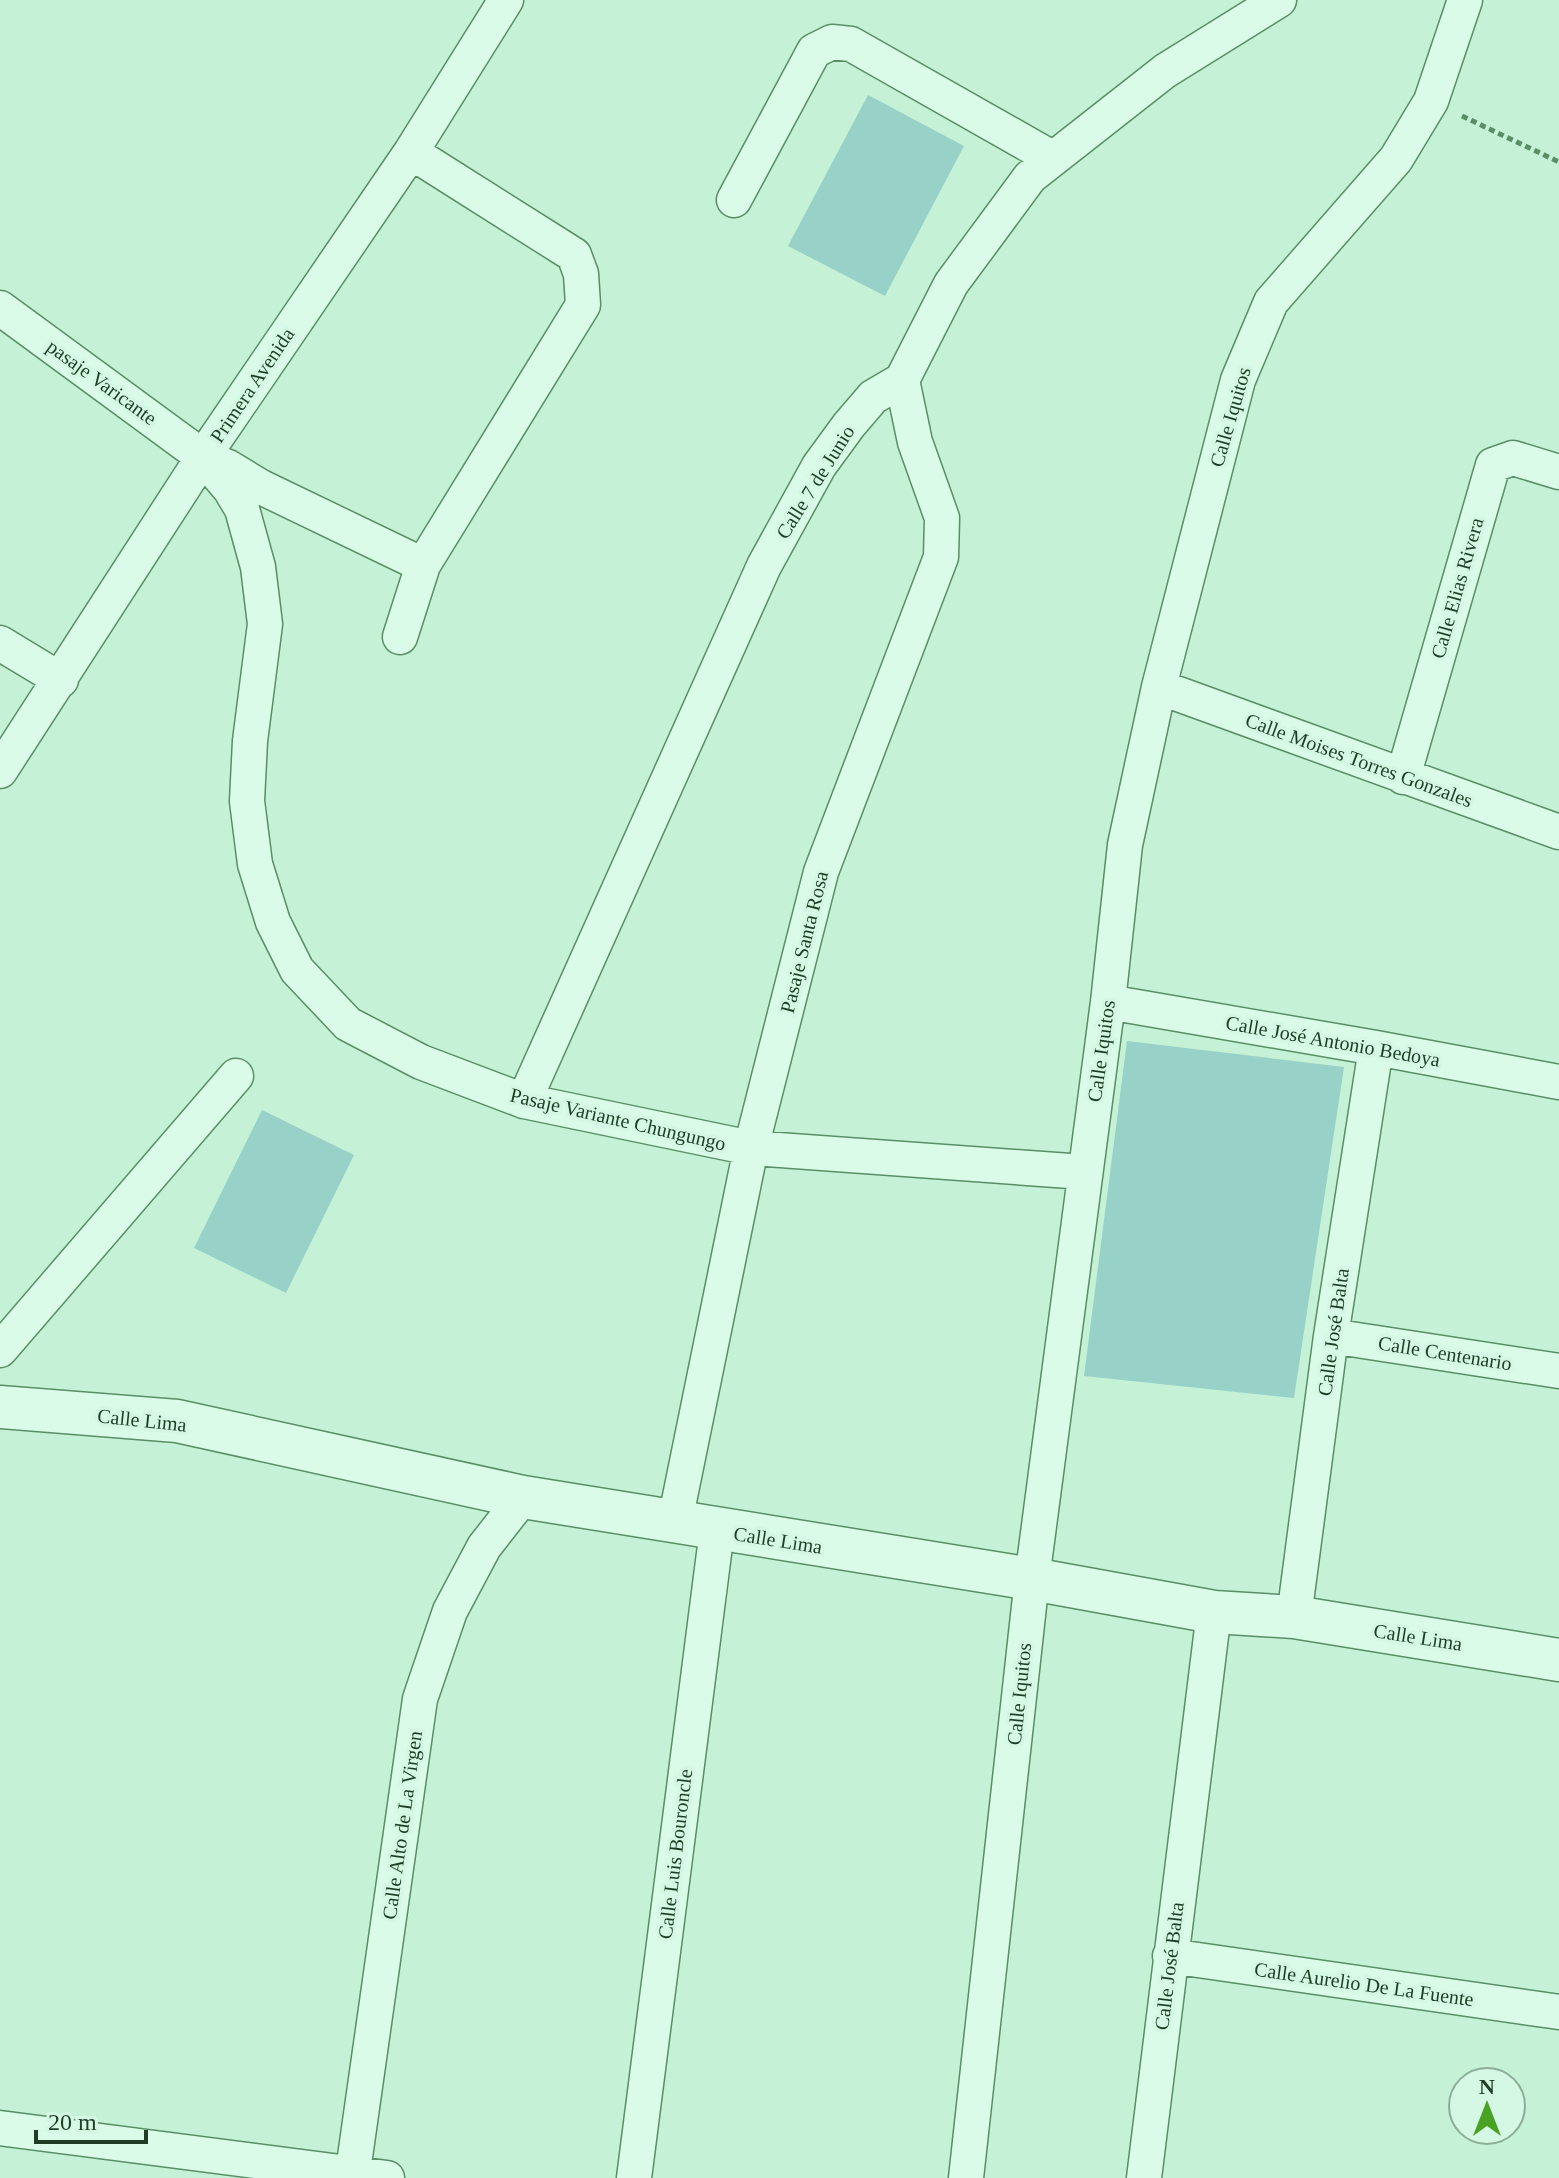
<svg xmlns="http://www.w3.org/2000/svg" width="1559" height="2178" font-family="'Times New Roman',serif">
  <rect width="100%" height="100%" fill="#c5f2d7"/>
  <path fill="#97d1c7" d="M868 95 964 146 885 296 788 246Z
    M1127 1041 1344 1067 1294 1398 1084 1376Z
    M262 1110 354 1155 286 1293 194 1248Z"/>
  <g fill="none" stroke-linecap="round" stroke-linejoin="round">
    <g stroke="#598e66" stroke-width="37">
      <path id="minor" d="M411 152 574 255 581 274 583 305 423 565
        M734 200 814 51 832 42 851 44 1052 158
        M0 308 203 457 228 467 261 487 423 565 400 637
        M203 457 230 489 242 509 258 567 265 624 250 741 247 801 255 864 273 922 297 970 348 1024 421 1062 524 1101 751 1148 1084 1172
        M0 643 61 680
        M1159 687 1559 832
        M0 771 203 457 411 152 506 0
        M1403 777 1493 465 1513 458 1559 472
        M1108 1002 1376 1048 1559 1082
        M524 1101 764 566 819 466 849 425 873 397 902 380 951 284 1030 177 1165 71 1279 0
        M1331 1336 1559 1371
        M0 1350 236 1076
        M675 1521 751 1148 821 872 941 557 942 518 915 442 902 380
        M1294 1617 1331 1336 1376 1048
        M1170 1956 1559 2012
        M0 2128 387 2178
        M352 2178 420 1699 450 1611 484 1547 523 1497
        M634 2178 717 1530
        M966 2178 1032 1579 1108 1002 1125 845 1159 687 1238 380 1271 302 1396 159 1431 101 1465 0
        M1144 2178 1214 1612"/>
    </g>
    <g stroke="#598e66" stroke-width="45">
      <path id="tertiary" d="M0 1407 177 1421 523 1497 1032 1579 1214 1612 1294 1617 1559 1660"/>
    </g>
    <path stroke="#598e66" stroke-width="5" stroke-dasharray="6 4" stroke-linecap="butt" d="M1462 116 1559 162"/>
    <use href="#minor" stroke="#d9fbe7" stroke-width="34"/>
    <use href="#tertiary" stroke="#d9fbe7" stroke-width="42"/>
  </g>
  <g text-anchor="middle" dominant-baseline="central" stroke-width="7" stroke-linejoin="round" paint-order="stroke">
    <g font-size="20" fill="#1e3d24" stroke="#d5f8e4">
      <text transform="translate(102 382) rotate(36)">pasaje Varicante</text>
      <text transform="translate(252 385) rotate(-56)">Primera Avenida</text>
      <text transform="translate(1230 417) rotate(-74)">Calle Iquitos</text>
      <text transform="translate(815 482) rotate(-58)">Calle 7 de Junio</text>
      <text transform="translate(1457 588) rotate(-74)">Calle Elias Rivera</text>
      <text transform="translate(1359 760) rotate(20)">Calle Moises Torres Gonzales</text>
      <text transform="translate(804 942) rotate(-76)">Pasaje Santa Rosa</text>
      <text transform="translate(1333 1041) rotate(10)">Calle José Antonio Bedoya</text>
      <text transform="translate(1101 1051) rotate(-82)">Calle Iquitos</text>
      <text transform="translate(618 1119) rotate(13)">Pasaje Variante Chungungo</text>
      <text transform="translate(1333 1332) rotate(-82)">Calle José Balta</text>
      <text transform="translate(1445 1353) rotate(9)">Calle Centenario</text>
      <text transform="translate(142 1420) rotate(6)">Calle Lima</text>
      <text transform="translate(778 1540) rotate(9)">Calle Lima</text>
      <text transform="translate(1418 1637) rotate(9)">Calle Lima</text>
      <text transform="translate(1019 1694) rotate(-84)">Calle Iquitos</text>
      <text transform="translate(402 1825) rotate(-82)">Calle Alto de La Virgen</text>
      <text transform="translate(675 1854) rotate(-83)">Calle Luis Bouroncle</text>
      <text transform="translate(1169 1966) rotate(-83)">Calle José Balta</text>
      <text transform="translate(1364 1984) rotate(8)">Calle Aurelio De La Fuente</text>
    </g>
  </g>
  <g transform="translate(1487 2106)"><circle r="38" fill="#d5f8e4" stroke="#8cad97" stroke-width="2"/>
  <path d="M0-6L14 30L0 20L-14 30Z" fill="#49a224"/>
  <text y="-12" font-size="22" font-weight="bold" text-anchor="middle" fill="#1e3d24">N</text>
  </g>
  <path d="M36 2130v12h110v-12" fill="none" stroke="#1e3d24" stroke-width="4"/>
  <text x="48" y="2130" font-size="24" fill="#1e3d24" stroke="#d5f8e4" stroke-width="6" paint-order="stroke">20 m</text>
</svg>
